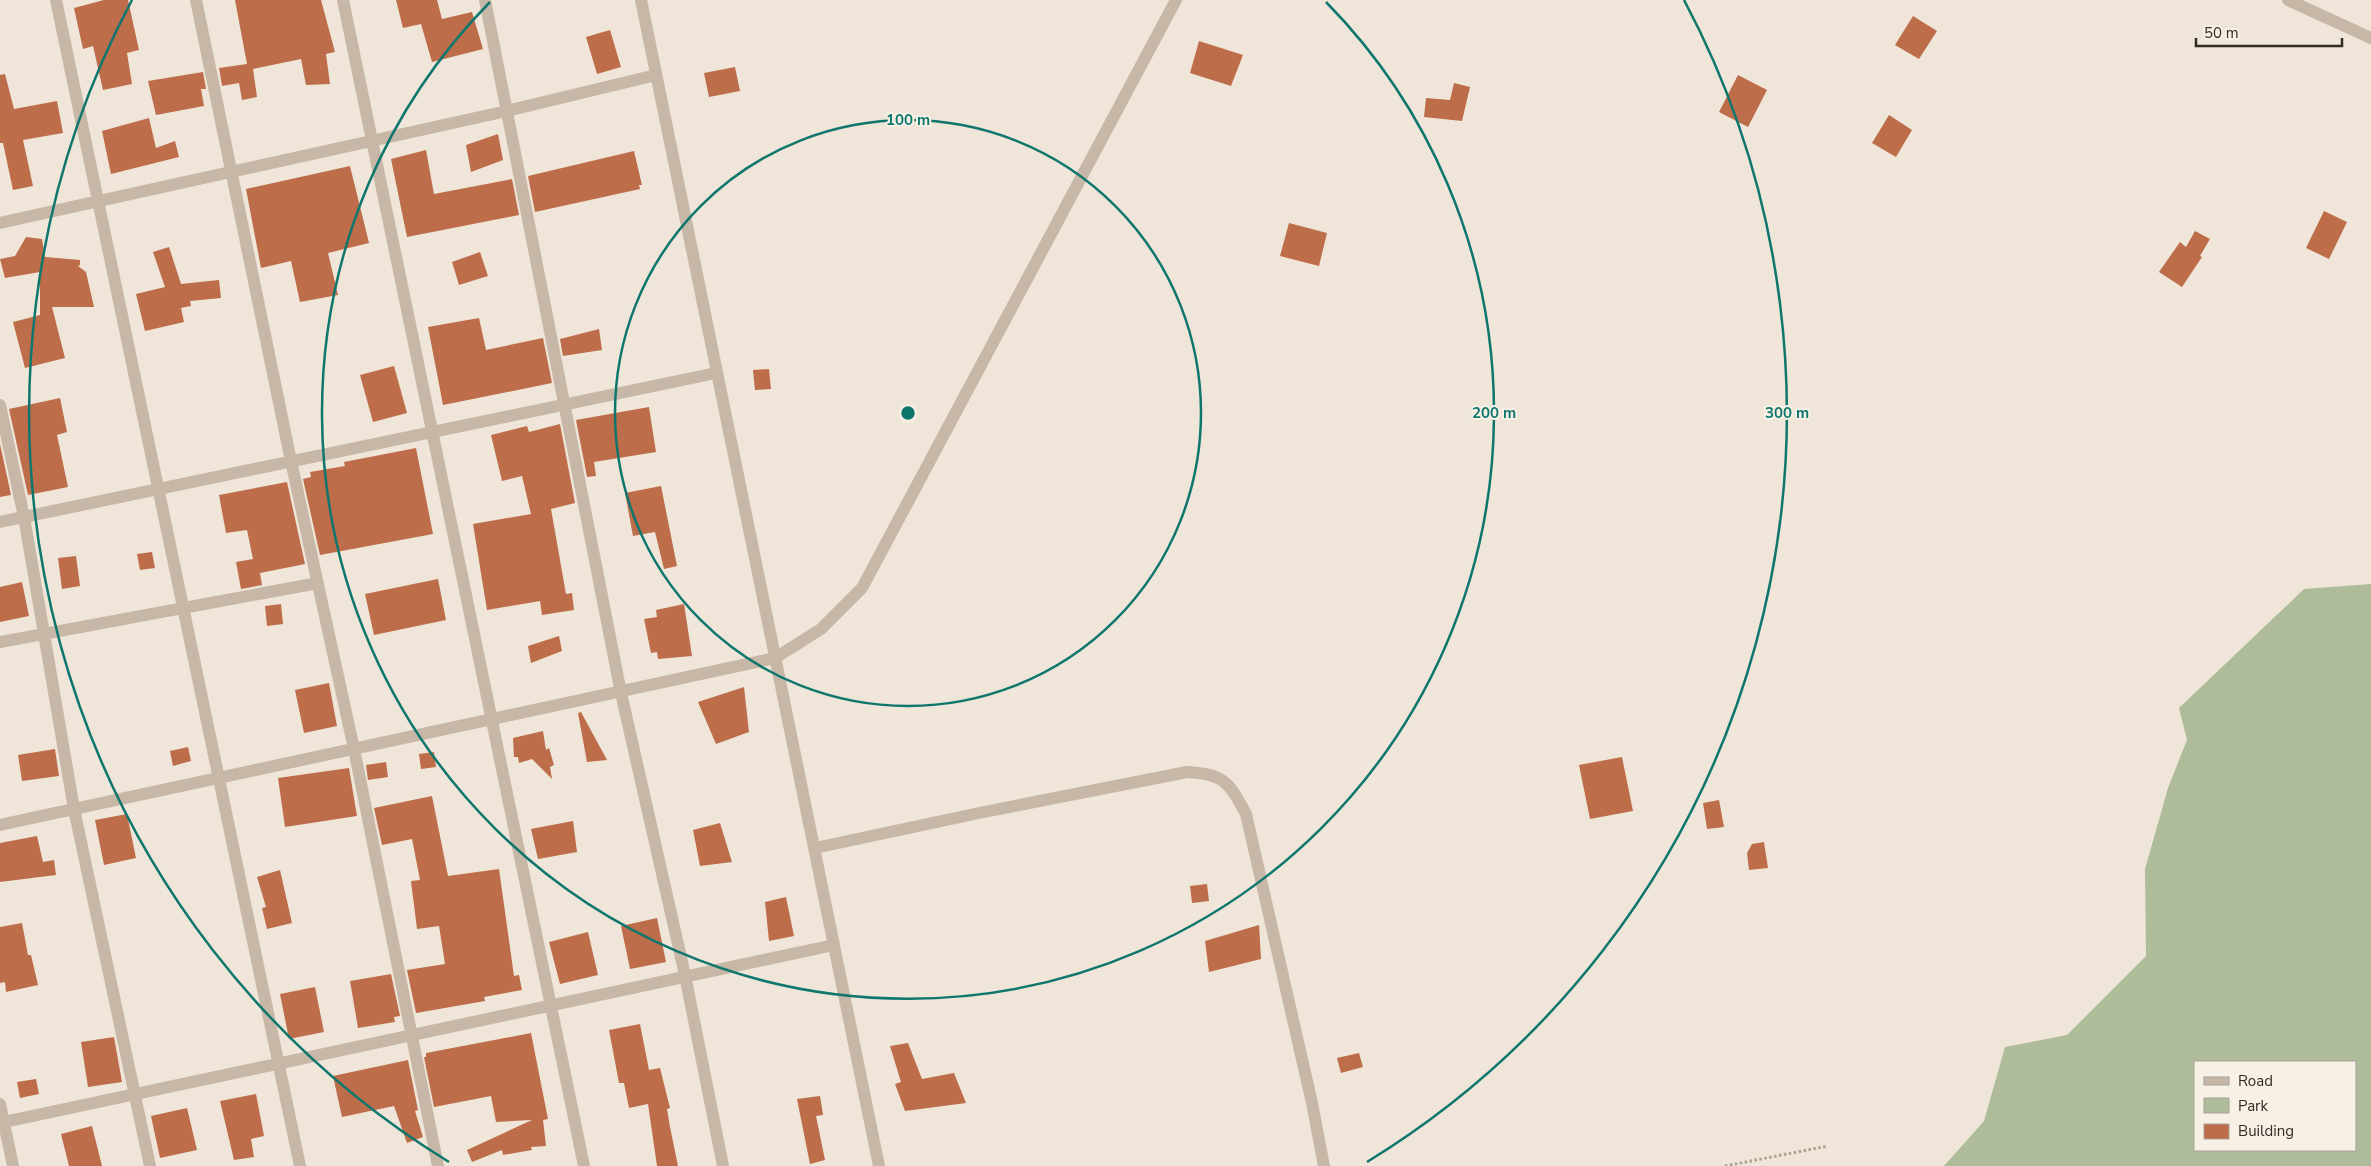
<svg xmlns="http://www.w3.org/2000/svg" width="2371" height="1166" font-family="'Nunito Sans',sans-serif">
  <rect width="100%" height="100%" fill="#efe6d9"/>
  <path fill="#afbc9a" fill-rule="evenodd" d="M2371 584V1166H1944L1984 1121 2005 1047 2067 1035 2146 956 2145 869 2168 788 2187 740 2179 708 2304 589ZM2195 1062H2355V1150H2195Z"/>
  <path fill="#bd6d49" d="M104 0H128L139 50 127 53 132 84 103 90 93 46 83 49 74 8Z
    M235 0H321L335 52 326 54 330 84 306 85 301 59 253 69 257 97 242 100 239 83 222 86 219 68 247 64Z
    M396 0H437L442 19 472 12 483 49 432 62 421 24 403 28Z
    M1913 16 1937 31 1919 59 1895 45Z
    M610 30 621 67 597 74 586 37Z
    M1199 41 1243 55 1231 86 1190 73Z
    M735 67 740 91 709 97 704 73Z
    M203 72 206 89H201L204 106 156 115 148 81Z
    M5 74 14 109 57 101 63 133 23 140 33 186 13 190 3 143H0V75Z
    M1738 75 1767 90 1748 127 1719 112Z
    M1454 83 1470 87 1462 121 1424 117 1426 98 1450 100Z
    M1889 115 1912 130 1896 157 1872 143Z
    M149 118 156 148 175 141 179 157 111 174 102 131Z
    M498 134 503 160 471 172 466 145Z
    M426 150 434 194 512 179 519 215 407 237 391 159Z
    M634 151 642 185H639L640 189 535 212 528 176Z
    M350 166 369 243 328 253 338 295 300 302 291 261 261 268 246 189Z
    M2324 211 2347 222 2329 259 2306 248Z
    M1289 223 1327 233 1319 266 1280 256Z
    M2195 231 2210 239 2200 256 2202 257 2182 287 2159 272 2180 242 2186 247Z
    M26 237 42 239 45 257 80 260V265L78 266 86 272 94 307H52L65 358 25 368 13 322 40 315V272L5 278 0 259 15 256Z
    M169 247 181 284 219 280 221 298 190 301 191 306 181 308 184 322 145 331 136 294 165 287 153 252Z
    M480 252 488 276 459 285 452 262Z
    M479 318 486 350 543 338 552 383 443 405 428 327Z
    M599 329 602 350 563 356 560 339Z
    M394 366 407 413 373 422 360 375Z
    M769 369 771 389 755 390 753 370Z
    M60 398 67 432 57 435 68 487 28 495 9 409Z
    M649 407 656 452 594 462 596 476 587 477 576 420Z
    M560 424 575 503 551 509 566 594 572 593 574 610 542 615 540 601 487 610 473 524 531 514 522 476 502 481 491 435 527 426 529 432Z
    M0 444 11 495 0 497Z
    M416 448 433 534 320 555 303 479 311 477 310 472 345 466 344 462Z
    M287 482 305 564 260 573 262 585 241 589 236 562 253 559 247 530 226 533 219 495Z
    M661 486 677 566 664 569 655 532 633 536 625 493Z
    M152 552 155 568 140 570 137 554Z
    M76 556 80 586 62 589 58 558Z
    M438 579 446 620 374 635 365 594Z
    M22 582 29 616 0 622V587Z
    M281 604 283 624 267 626 265 606Z
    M684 604 692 656 658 659 657 652 651 653 644 619 657 617 656 610Z
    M559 636 562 651 531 663 528 646Z
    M329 683 337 726 304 733 295 690Z
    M744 687 749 732 716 744 698 702Z
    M581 712 607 760 587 762 578 713Z
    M543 731 546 750 549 748 554 765 550 767 552 779 532 759 519 763 518 757H514L513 738Z
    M188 747 191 761 173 766 170 751Z
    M55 749 59 776 22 781 18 755Z
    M434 752 436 767 421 769 419 754Z
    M1622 757 1633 811 1590 819 1579 765Z
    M386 762 388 777 368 780 366 765Z
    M349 768 357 816 285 827 278 778Z
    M432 796 448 876 499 869 514 976 519 975 522 990 484 997 485 1001 416 1013 407 970 445 964 439 926 417 929 411 881 420 880 412 839 382 845 374 808Z
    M1719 800 1724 827 1707 829 1703 803Z
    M127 814 136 858 104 865 95 820Z
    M573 821 577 852 538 859 531 829Z
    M720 823 732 862 700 866 693 830Z
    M37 836 43 862 54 860 56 875 0 882V843Z
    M1764 842 1768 868 1749 870 1747 853 1752 844Z
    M280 870 292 923 267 929 262 908 266 907 257 877Z
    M1207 884 1209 901 1192 903 1190 886Z
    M786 897 794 936 769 941 765 902Z
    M657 918 666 962 630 969 621 926Z
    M22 923 28 955H31L38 985 6 992 5 982 0 983V927Z
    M1259 925 1261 959 1209 972 1205 941Z
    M588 932 598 975 560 984 549 942Z
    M391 974 400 1016 394 1017 395 1022 358 1028 350 981Z
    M315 987 324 1032 289 1039 280 994Z
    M640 1024 649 1070 660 1068 670 1108 667 1109 670 1127 678 1166H657L648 1104 629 1108 624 1083H619L609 1030Z
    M531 1033 548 1119 543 1120 546 1146 531 1147 532 1150 503 1155 502 1150 472 1162 467 1150 532 1120 496 1122 491 1096 434 1107 424 1057H426V1053Z
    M114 1037 122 1082 88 1087 81 1042Z
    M908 1043 922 1079 954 1073 966 1103 905 1111 895 1084 901 1082 890 1046Z
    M1359 1053 1363 1067 1341 1073 1337 1058Z
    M408 1060 418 1110 415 1111 423 1137 407 1143 394 1106 342 1117 333 1076Z
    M36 1079 39 1094 20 1098 17 1082Z
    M256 1094 264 1136 251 1139 254 1157 234 1160 220 1101Z
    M820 1096 823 1115 816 1116 825 1160 810 1164 797 1099Z
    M187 1108 197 1150 160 1158 151 1116Z
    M92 1126 102 1166H69L61 1134Z"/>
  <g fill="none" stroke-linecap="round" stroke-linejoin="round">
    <path stroke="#b1a190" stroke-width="3" stroke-dasharray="2.5 2.5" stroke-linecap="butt" d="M1725 1166 1828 1146"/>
    <path stroke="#c6b7a6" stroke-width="12" d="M56 0 300 1166
      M196 0 291 461 354 749 438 1166
      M343 0 584 1166
      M485 0 621 693 685 975 723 1166
      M2288 0 2371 38
      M0 223 507 111 656 75
      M0 405 24 517 74 809 150 1166
      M0 522 716 373
      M0 642 318 583
      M0 825 775 658 821 629 862 588 1176 0
      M815 848 979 813 1187 772C1224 774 1229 782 1246 814L1312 1103 1324 1166
      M0 1104 13 1166
      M0 1123 834 945"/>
    <path stroke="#c6b7a6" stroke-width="12" d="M641 0 879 1166"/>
  </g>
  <g fill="none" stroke="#0f766e" stroke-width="2.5">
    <circle cx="908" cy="413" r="293"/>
    <path d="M1326 2A586 586 0 1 1 490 2"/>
    <path d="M449 1162A879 879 0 0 1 132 0M1684 0A879 879 0 0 1 1367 1162"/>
  </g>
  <circle cx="908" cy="413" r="8" fill="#0f766e" stroke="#f7f0e4" stroke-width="2.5"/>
  <g font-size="15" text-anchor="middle" font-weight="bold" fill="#0f766e" stroke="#f7f0e4" stroke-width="4" stroke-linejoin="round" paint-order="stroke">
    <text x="908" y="125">100 m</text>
    <text x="1494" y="418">200 m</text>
    <text x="1787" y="418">300 m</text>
  </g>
  <rect x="2194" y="1061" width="162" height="90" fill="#f7f0e4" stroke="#a8a198"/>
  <rect x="2204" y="1077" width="25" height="8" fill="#c6b7a6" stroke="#a8a198"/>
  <text x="2238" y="1086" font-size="15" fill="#322b26">Road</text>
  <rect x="2204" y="1098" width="25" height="15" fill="#afbc9a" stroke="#a8a198"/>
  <text x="2238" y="1111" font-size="15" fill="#322b26">Park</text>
  <rect x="2204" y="1124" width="25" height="15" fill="#bd6d49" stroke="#a8a198"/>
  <text x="2238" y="1136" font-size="15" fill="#322b26">Building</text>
  <path d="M2196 38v8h146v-8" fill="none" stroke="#322b26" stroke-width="2.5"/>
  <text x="2204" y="38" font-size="15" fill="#322b26" stroke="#f7f0e4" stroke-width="4" paint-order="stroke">50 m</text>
</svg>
